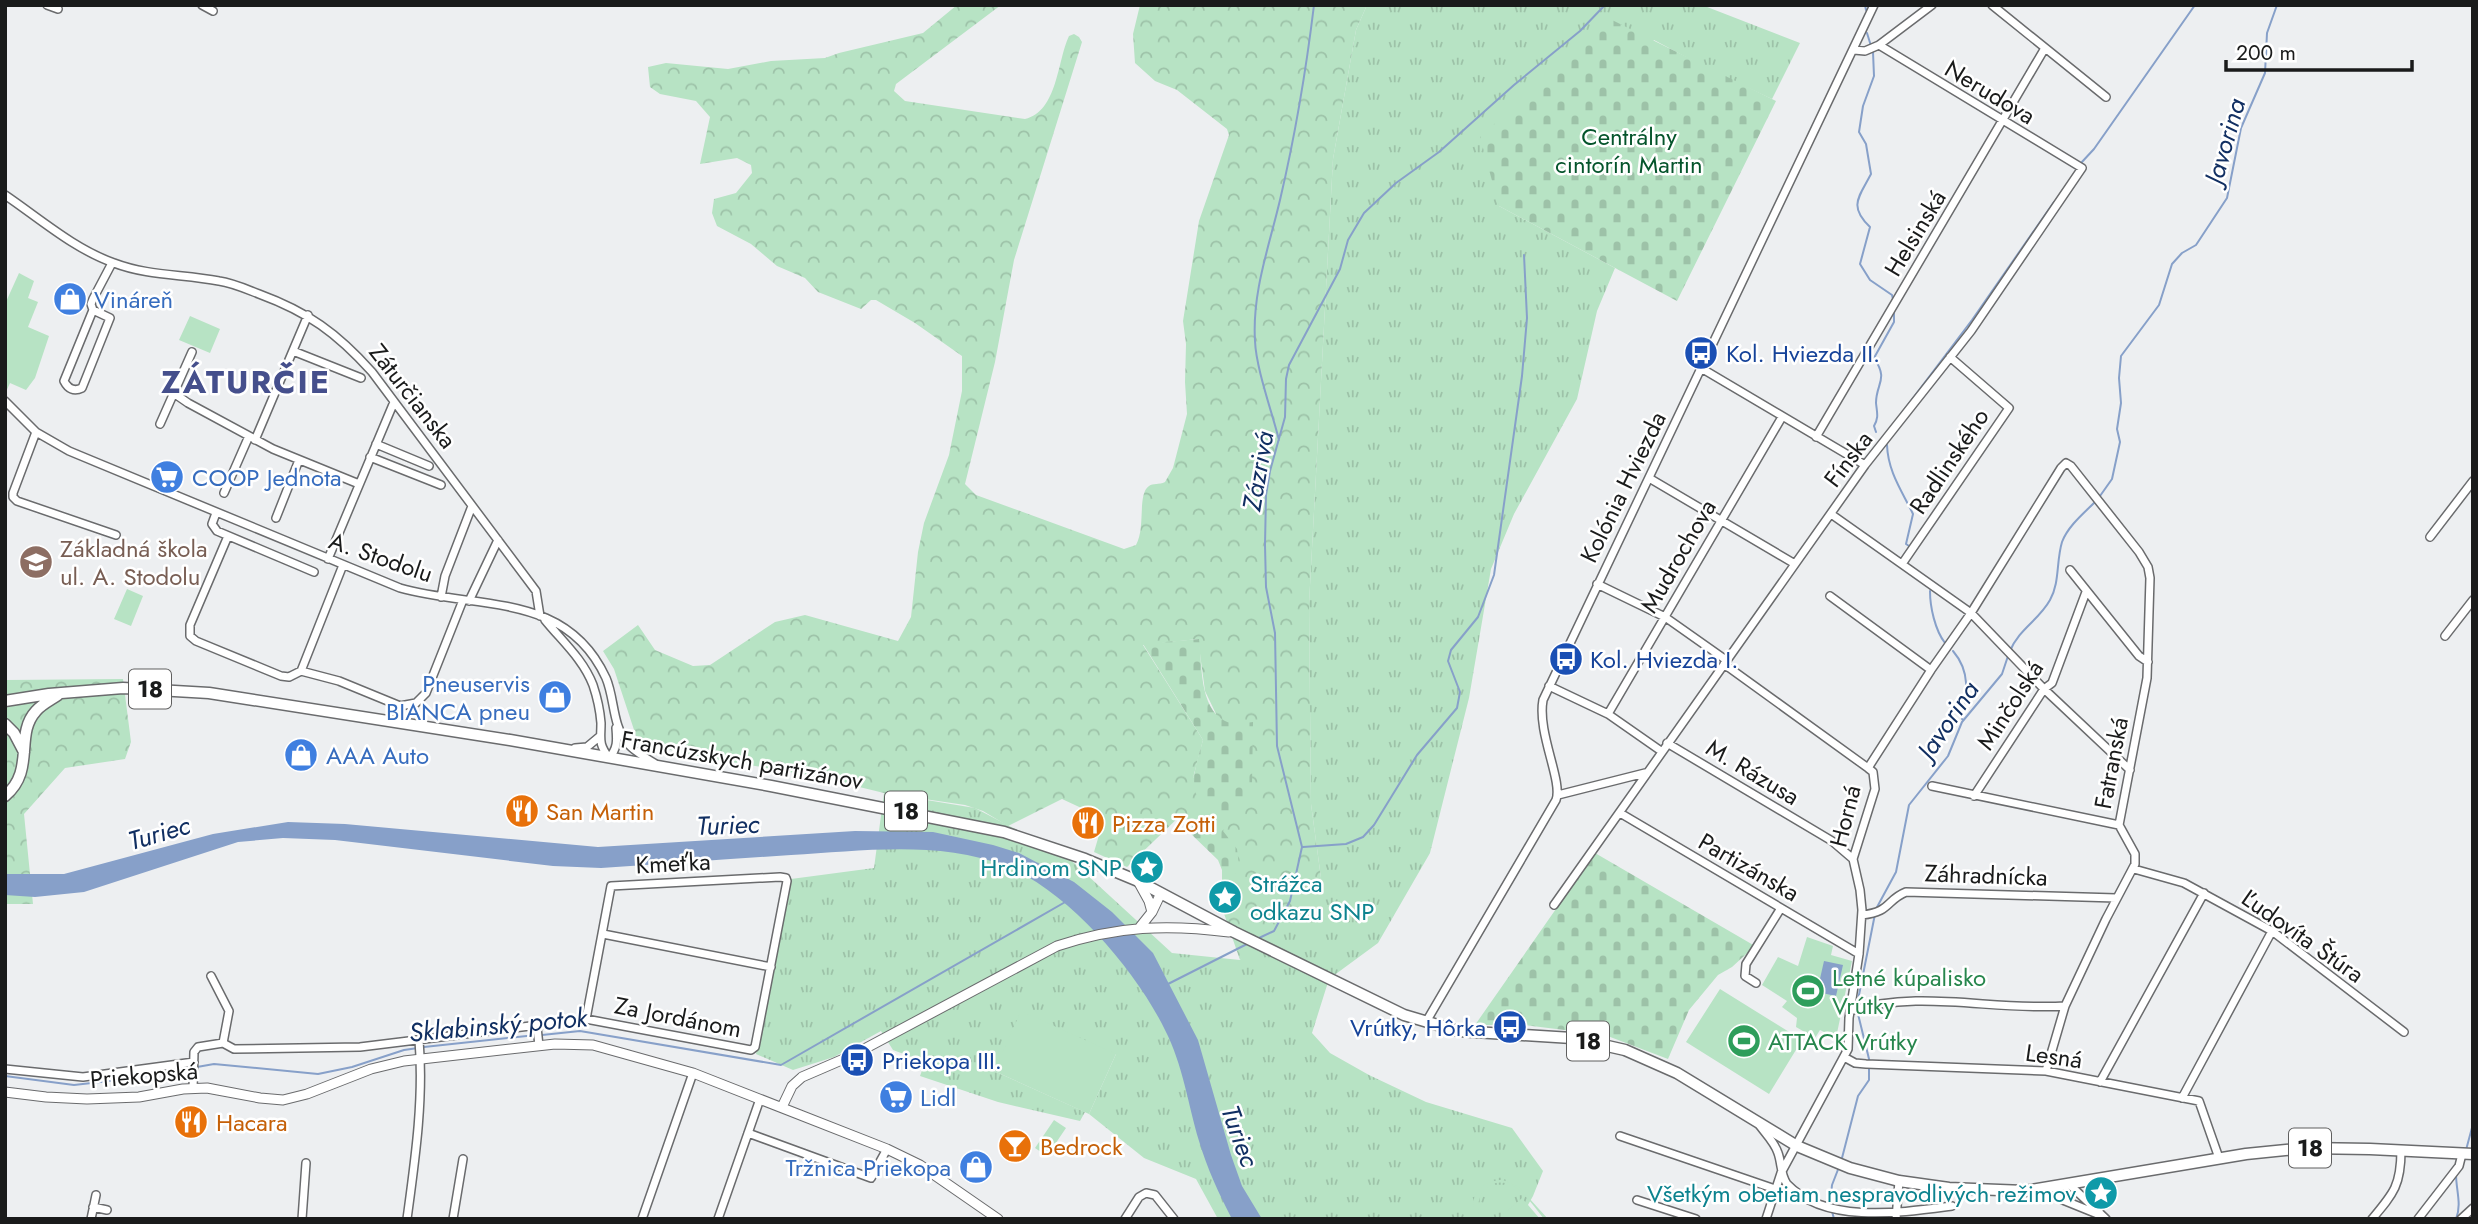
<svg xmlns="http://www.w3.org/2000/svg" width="2478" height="1224" font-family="Jost,sans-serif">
  <defs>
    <pattern id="grass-tufts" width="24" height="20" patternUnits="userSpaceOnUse" patternTransform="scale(1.75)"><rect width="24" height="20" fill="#b7e3c4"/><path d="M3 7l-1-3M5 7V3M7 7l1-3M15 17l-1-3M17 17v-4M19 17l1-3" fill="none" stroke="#9dc2a8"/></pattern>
    <pattern id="forest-crowns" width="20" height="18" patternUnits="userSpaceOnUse" patternTransform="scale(1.75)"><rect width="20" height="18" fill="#b7e3c4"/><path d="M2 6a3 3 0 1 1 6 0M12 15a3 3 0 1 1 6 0" fill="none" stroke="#9dc2a8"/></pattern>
    <pattern id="cemetery-stones" width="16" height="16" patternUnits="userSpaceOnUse" patternTransform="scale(1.75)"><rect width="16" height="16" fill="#b7e3c4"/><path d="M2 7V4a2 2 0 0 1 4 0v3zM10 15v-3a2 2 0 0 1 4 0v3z" fill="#9dc2a8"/></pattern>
  </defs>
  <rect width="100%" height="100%" fill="#edeff1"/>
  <path fill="url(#grass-tufts)" d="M1367 5H1702L1800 43 1772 99 1712 71 1654 40 1499 206 1615 268 1597 311 1577 399 1514 514 1491 569 1469 698 1430 853 1378 943 1329 979 1312 1033 1330 1053 1369 1075 1426 1102 1512 1128 1543 1171 1533 1196 1520 1219H1218L1196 1179 1144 1158 1089 1114 1116 1054 994 1071 1085 1112 1080 1121 998 1102 920 1076 925 1062 893 1050 881 1031 834 1057 793 1070 756 1054 791 879 874 868 884 793 975 808 1059 852 1074 863 1172 953 1240 960 1321 878 1311 804 1309 604 1333 159 1356 30Z"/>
  <path fill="url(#forest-crowns)" fill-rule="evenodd" d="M957 5H1001L896 84 894 91 905 101 1025 119C1058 111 1057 61 1069 36L1074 34 1079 37 1082 42 1014 260 995 362 965 484 976 495 1124 549 1136 545C1146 527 1137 494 1149 486 1153 483 1159 485 1165 482L1173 468 1187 414 1185 382 1186 344 1183 321 1199 221 1229 135 1227 129 1177 90 1155 81 1135 63 1133 34 1140 5H1367L1356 30 1333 159 1309 604 1311 804 1321 878 1286 929 1240 960 1220 902 1230 858 1182 814 1127 867 1094 852 1102 825 1090 812 1062 799 1008 826 983 811 965 805 884 793 818 777 680 753 637 739 614 669 603 651 638 625 655 650 693 666 710 665 775 622 805 615 898 641 911 617 918 552 924 523 949 455 962 391V356L915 323 876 300H871L861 309 818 292 805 278 777 266 751 244 717 226 712 213 714 199 736 193 752 173 751 165 737 158 700 164 710 117 696 101 660 94 650 87 648 67 666 63 728 69 771 61 825 58 839 53 923 33ZM1198 639 1205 691 1216 714 1193 778 1203 740 1143 645Z
    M123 679 131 742 125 759 65 768 24 814 33 904H5V680Z"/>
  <path fill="url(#cemetery-stones)" d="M1610 19 1776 101 1677 301 1499 206 1480 137Z
    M1199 639C1202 663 1199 708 1225 721 1233 725 1245 723 1253 722L1252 785 1223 831 1237 849 1239 866 1222 899V870L1218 860 1189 832 1204 807C1186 787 1197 763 1203 740L1143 644Z
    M1595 853 1755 946 1732 967 1718 975 1689 1010 1668 1059 1605 1035 1524 1025H1475Z"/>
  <path fill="#b7e3c4" d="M19 273 34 281 28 298 38 302 28 327 49 336 35 378 26 390 10 383 5 394V304Z
    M190 316 220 329 210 353 179 340Z
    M127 589 143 596 131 626 114 619Z
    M1807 937 1833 946 1831 955 1852 961 1836 1038 1820 1030 1815 1038 1796 1027 1797 1018 1782 1007 1787 1001 1762 985 1778 957 1798 966Z
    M1720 989 1802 1040 1769 1094 1686 1042Z
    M1021 1011 1116 1054 1089 1114 994 1071Z
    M1054 1120 1066 1128 1047 1156 1035 1148Z
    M1503 1180 1519 1187 1548 1219H1544C1535 1208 1525 1193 1513 1186 1490 1173 1471 1198 1481 1219H1477C1466 1197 1481 1180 1503 1180Z
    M1522 1198 1540 1219H1498Z"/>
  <path fill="#87a0c9" d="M288 822 345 824 598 847 855 831 933 832 993 845 1019 853 1074 882 1112 912 1153 953 1198 1040 1231 1155 1242 1186 1262 1219H1232C1219 1194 1207 1168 1199 1141 1188 1104 1183 1065 1165 1030 1136 970 1068 891 1006 866 939 840 861 851 791 855 727 859 664 864 601 868L553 866 335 840 283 838 238 842 84 892 35 897 5 895V874H64L213 834Z
    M1824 961 1843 965 1836 996 1817 992Z"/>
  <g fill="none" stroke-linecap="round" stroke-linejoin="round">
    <path stroke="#87a0c9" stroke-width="2" d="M1865 5 1866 10
      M1867 33 1871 46
      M1873 52 1874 76 1863 106 1859 132 1866 144 1871 174C1859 197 1848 206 1870 227L1860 264 1870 280 1892 295 1893 299
      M2081 163 2094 149 2195 5
      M1904 410 1972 320 2054 202
      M1876 432 1874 426C1879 417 1877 413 1876 403 1876 383 1889 380 1874 358L1894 322V311
      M1279 440C1272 412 1256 368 1255 341 1252 292 1269 247 1280 200 1295 136 1306 71 1314 5
      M1887 445C1888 472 1902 491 1913 514L1906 544 1909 546
      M2100 496 2112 479 2120 442 2117 429 2121 403 2119 378 2121 356 2159 305 2172 264 2182 253 2196 245 2227 198 2241 128 2265 73 2267 33 2277 5
      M1930 591C1930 607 1935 630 1945 643
      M1953 651C1971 672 1967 694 1962 719
      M2010 651C2019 629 2039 620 2050 600 2060 582 2056 562 2062 542 2068 526 2084 513 2096 501
      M1303 847 1346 844 1363 837 1374 825 1417 755 1457 708 1460 692 1448 661 1451 650 1478 617 1494 575 1522 376 1527 318 1524 255
      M1876 909 1896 872 1909 805 1948 756 1962 722 2002 674 2008 656
      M1259 938 1274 931 1290 901 1302 847 1277 746 1275 633 1266 587 1265 545 1266 495 1270 471 1285 417 1286 379 1289 365 1340 269 1348 240 1364 213 1396 183 1439 152 1514 85 1580 31 1605 5
      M1168 984 1247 944
      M1857 1005 1875 914
      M1858 1014 1870 1063
      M542 1035 580 1031 781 1065 1067 901
      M424 1047 536 1035
      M197 1067 214 1064 318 1074 352 1067 404 1050 418 1048
      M5 1076 74 1085 118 1080 191 1068
      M2466 1150 2473 1124
      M1842 1158 1858 1096 1869 1080V1068
      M1830 1205 1832 1185 1839 1167
      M1832 1211 1834 1219
      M2456 1219C2462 1204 2456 1190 2456 1174"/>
    <g stroke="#6a6b6d" stroke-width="10">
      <path id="minor" d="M47 5 58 9
        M202 5 213 11
        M1992 5 2106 97
        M1854 50 1865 51 1879 45 1932 5
        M5 195C39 218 74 249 114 263 148 276 183 274 219 281 233 283 246 289 259 294 308 312 337 333 372 372L536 591 540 616
        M93 310 110 318 82 388C74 392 68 389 64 381L93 310 91 304 93 299 112 263
        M293 351 361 378
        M1701 368 1865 465
        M175 394 188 403 273 449 359 484
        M5 401 36 432 69 451 400 588C478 610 566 591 606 678 615 699 612 726 628 744 635 752 645 757 654 763
        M160 424 192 352
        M36 432 13 493V497L17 501 116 535
        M1816 437 2045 48
        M255 440 308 315
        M376 444 429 466
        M370 457 441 485
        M1649 478 1795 564
        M224 493 249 436
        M216 513 212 524 217 531 314 572
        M1831 514 1971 613 2044 689 2130 770
        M276 518 299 460
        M228 536 190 625V636L196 641 281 676 289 677 301 671 343 565
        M2430 537 2473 481
        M328 559 394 402
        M1902 564 2009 408 1950 357
        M2070 570 2139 656 2148 662
        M1597 584 1665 617 1726 660
        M1830 596 1931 670
        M441 597 445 576 472 506
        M469 601 498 540
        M545 620C562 641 583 659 593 685 597 697 600 710 601 723 601 740 598 743 609 758 618 748 617 740 616 728
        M2445 636 2473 600
        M1724 664 1868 768
        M301 671 339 681 400 706 416 703 426 693 463 600
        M1549 686 1608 714 1661 751
        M1608 714 1782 417
        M1667 743 1832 841 1853 859
        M575 748 587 747 599 737
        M1932 786 2119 825
        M1558 795 1645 773
        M1974 796 2044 689 2052 683 2086 592
        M1620 813 1859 954
        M2134 869 2184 883 2272 931 2404 1032
        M1554 905 1865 465 1971 331 2082 168 1879 45
        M1862 915C1891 912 1886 900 1906 892L2116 898
        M603 934 771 967
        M211 976 229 1011 223 1043
        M1756 983 1745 976 1746 964 1781 908
        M1850 1011C1920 989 1993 1011 2065 1006
        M1426 1022 1556 800C1563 781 1537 733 1543 700L1874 5
        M537 1027 539 1046
        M223 1043 234 1049 360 1047 586 1019 751 1050 755 1047 787 881 786 878 780 877 611 886 586 1019
        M1844 1057 1855 1063 1866 1064 2046 1071 2199 1101 2219 1158
        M5 1069 83 1077 194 1062
        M2100 1082 2204 893
        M193 1089 194 1052 198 1047 223 1043
        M2182 1098 2272 931
        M1760 1126C1766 1134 1775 1143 1778 1153 1782 1164 1780 1174 1787 1184 1825 1224 1899 1213 1952 1206
        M748 1133 871 1178 887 1149
        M1620 1136 1775 1189
        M2070 1185 2106 1219
        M2033 1192 2058 1198 2100 1215
        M1637 1200 1696 1219
        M93 1207 107 1210
        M2099 1211C2094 1196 2094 1188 2106 1179
        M91 1219 96 1195
        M302 1219 306 1163
        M407 1219C415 1160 424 1099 419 1040
        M453 1219 463 1159
        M642 1219 693 1073
        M718 1219 760 1099
        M1125 1219 1139 1197 1146 1193 1155 1195 1174 1219
        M1766 1219 1781 1173 1848 1049 1849 1018 1859 954 1862 910 1860 890 1853 859 1875 789 1873 772 1868 768 1931 670 1971 613 2061 468 2066 463 2071 466 2139 552 2148 567 2150 578 2147 678 2119 825 2135 854V864L2106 919 2065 1006 2046 1071
        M1896 1219 1899 1181
        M2372 1219C2394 1193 2401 1185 2401 1150
        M2418 1219 2459 1166 2462 1154
        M2461 1219 2473 1208"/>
    </g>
    <g stroke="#6a6b6d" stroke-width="11">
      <path id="tertiary" d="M1138 881 1149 901 1152 912
        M1140 927 1152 912 1161 893
        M5 1092 46 1097 87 1099 139 1097 183 1089 207 1088 260 1098 283 1100 307 1094 371 1069 404 1061 555 1044 593 1045 693 1073 887 1149 920 1165 998 1219
        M782 1107 792 1086 802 1077 853 1055 1057 946C1117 926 1167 924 1229 932"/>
    </g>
    <g stroke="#6a6b6d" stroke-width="13">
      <path id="primary" d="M5 701 49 694 123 688 209 693 510 740 771 786 1004 832 1085 859 1138 881 1234 932 1404 1015 1458 1031 1572 1038 1625 1050 1677 1073 1797 1146 1850 1168 1899 1181 1949 1188 2025 1191 2246 1154 2306 1148 2370 1149 2473 1154
        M5 724 14 733 24 752
        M5 796C36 770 14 735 36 711 42 704 51 700 58 695"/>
    </g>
    <use href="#minor" stroke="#fff" stroke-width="7"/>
    <use href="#tertiary" stroke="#fff" stroke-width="9"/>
    <use href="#primary" stroke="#fff" stroke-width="10"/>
  </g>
  <defs>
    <g id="shop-disc" transform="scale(1.75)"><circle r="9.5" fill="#3f7fe0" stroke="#fff"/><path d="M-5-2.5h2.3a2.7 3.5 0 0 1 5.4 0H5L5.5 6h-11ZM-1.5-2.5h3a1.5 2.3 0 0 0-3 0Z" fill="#fff"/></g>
    <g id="bus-disc" transform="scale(1.75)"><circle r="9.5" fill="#1a4fb4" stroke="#fff"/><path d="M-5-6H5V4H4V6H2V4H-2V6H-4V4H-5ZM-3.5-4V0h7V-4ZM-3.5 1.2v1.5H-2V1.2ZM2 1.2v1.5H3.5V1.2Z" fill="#fff"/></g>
    <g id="supermarket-disc" transform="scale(1.75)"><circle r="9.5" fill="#3f7fe0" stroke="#fff"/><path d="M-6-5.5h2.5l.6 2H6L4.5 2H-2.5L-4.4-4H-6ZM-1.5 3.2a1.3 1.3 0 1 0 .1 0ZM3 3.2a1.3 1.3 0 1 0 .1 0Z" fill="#fff"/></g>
    <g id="school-disc" transform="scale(1.75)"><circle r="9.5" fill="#8d6e63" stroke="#fff"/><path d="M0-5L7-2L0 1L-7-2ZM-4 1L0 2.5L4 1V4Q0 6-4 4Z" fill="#fff"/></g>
    <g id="restaurant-disc" transform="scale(1.75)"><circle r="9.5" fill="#e8710a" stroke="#fff"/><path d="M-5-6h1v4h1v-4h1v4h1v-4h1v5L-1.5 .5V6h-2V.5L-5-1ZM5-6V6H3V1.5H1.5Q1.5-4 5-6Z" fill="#fff"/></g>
    <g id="sight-disc" transform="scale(1.75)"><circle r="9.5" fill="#0f9aa8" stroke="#fff"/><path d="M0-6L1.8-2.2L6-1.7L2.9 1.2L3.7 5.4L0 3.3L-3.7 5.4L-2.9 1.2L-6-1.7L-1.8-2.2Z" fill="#fff"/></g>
    <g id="stadium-disc" transform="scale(1.75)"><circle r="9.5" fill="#2e9e5b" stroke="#fff"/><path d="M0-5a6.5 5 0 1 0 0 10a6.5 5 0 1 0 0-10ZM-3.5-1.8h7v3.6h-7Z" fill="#fff"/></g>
    <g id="bar-disc" transform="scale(1.75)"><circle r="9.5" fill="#e8710a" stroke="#fff"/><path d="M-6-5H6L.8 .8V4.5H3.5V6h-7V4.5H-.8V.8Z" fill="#fff"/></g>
  </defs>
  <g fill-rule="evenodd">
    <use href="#shop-disc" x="70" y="299"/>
    <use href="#bus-disc" x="1701" y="353"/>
    <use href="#supermarket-disc" x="167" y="477"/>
    <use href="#school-disc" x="36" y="562"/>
    <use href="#bus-disc" x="1566" y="659"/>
    <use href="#shop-disc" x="555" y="697"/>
    <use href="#shop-disc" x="301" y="755"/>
    <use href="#restaurant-disc" x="522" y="811"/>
    <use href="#restaurant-disc" x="1088" y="823"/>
    <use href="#sight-disc" x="1147" y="867"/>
    <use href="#sight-disc" x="1225" y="897"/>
    <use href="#stadium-disc" x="1808" y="991"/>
    <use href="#bus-disc" x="1510" y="1027"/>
    <use href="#stadium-disc" x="1744" y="1041"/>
    <use href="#bus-disc" x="857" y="1060"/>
    <use href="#supermarket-disc" x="896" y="1097"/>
    <use href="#restaurant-disc" x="191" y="1122"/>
    <use href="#bar-disc" x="1015" y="1146"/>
    <use href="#shop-disc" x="976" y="1167"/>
    <use href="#sight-disc" x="2101" y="1193"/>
  </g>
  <g text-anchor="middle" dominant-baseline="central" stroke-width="5" stroke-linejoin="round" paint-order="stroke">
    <g fill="#fff" stroke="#5f5f5f" stroke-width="2">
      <rect x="129" y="669.5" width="42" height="39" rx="5"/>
      <rect x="885" y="791.5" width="42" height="39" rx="5"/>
      <rect x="1567" y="1021.5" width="42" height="39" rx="5"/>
      <rect x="2289" y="1128.5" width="42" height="39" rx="5"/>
    </g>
    <g font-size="23" font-weight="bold" fill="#1a1b1b">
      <text x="150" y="689">18</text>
      <text x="906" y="811">18</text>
      <text x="1588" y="1041">18</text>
      <text x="2310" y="1148">18</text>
    </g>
    <g font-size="24" fill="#1a1b1b" stroke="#fff">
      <text transform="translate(1990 92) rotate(31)">Nerudova</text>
      <text transform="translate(1915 233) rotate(-59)">Helsinská</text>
      <text transform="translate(413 396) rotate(52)">Záturčianska</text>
      <text transform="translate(1848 459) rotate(-53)">Fínska</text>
      <text transform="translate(1949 461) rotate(-56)">Radlinského</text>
      <text transform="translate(1623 487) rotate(-64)">Kolónia Hviezda</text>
      <text transform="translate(1678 556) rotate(-60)">Mudrochova</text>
      <text transform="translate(381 557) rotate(19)">A. Stodolu</text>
      <text transform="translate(2010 705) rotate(-57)">Minčolská</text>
      <text transform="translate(742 760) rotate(10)">Francúzskych partizánov</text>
      <text transform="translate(2111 763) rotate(-79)">Fatranská</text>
      <text transform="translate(1753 772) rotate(31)">M. Rázusa</text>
      <text transform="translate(1845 816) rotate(-76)">Horná</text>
      <text transform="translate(673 863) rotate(-3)">Kmeťka</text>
      <text transform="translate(1749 867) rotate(30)">Partizánska</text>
      <text transform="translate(1986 875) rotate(2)">Záhradnícka</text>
      <text transform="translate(2303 936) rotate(35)">Ľudovíta Štúra</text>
      <text transform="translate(678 1017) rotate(11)">Za Jordánom</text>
      <text transform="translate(2054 1056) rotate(8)">Lesná</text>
      <text transform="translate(144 1075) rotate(-5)">Priekopská</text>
    </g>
    <g font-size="24" fill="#04542b" stroke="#fff">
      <text x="1629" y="136">Centrálny<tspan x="1629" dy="28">cintorín Martin</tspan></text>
    </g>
    <g font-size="24" fill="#366cbe" stroke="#fff" text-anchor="start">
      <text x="94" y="299">Vináreň</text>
      <text x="192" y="477">COOP Jednota</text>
      <text x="530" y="683" text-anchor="end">Pneuservis<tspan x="530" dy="28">BIANCA pneu</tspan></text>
      <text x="326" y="755">AAA Auto</text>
      <text x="920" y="1097">Lidl</text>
      <text x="951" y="1167" text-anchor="end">Tržnica Priekopa</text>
    </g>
    <g font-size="24" fill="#164399" stroke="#fff" text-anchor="start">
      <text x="1726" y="353">Kol. Hviezda II.</text>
      <text x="1590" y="659">Kol. Hviezda I.</text>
      <text x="1486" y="1027" text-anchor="end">Vrútky, Hôrka</text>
      <text x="882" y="1060">Priekopa III.</text>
    </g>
    <g font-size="24" fill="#785e54" stroke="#fff" text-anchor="start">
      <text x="60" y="548">Základná škola<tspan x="60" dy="28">ul. A. Stodolu</tspan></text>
    </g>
    <g font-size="24" fill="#c56008" stroke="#fff" text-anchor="start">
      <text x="546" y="811">San Martin</text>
      <text x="1112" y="823">Pizza Zotti</text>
      <text x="216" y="1122">Hacara</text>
      <text x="1040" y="1146">Bedrock</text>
    </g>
    <g font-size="24" fill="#0d838f" stroke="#fff" text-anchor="end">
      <text x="1122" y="867">Hrdinom SNP</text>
      <text x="1250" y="883" text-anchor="start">Strážca<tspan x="1250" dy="28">odkazu SNP</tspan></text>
      <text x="2076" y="1193">Všetkým obetiam nespravodlivých režimov</text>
    </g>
    <g font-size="24" fill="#27864d" stroke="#fff" text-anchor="start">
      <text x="1832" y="977">Letné kúpalisko<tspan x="1832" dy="28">Vrútky</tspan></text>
      <text x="1768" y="1041">ATTACK Vrútky</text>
    </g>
    <g font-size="26" font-style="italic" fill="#112f62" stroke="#fff">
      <text transform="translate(2225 141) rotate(-74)">Javorina</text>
      <text transform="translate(1258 471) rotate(-80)">Zázrivá</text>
      <text transform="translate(1948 720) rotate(-56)">Javorina</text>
      <text transform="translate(728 825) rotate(-2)">Turiec</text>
      <text transform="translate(159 833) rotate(-16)">Turiec</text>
      <text transform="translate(498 1025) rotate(-5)">Sklabinský potok</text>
      <text transform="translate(1240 1136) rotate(70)">Turiec</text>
    </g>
    <g font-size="32" font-weight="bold" letter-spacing="2" fill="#454f8c" stroke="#fff">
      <text x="246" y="382">ZÁTURČIE</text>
    </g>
  </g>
  <rect width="2478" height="1224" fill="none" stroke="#1a1b1b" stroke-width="14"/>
  <path d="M2226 60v10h186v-10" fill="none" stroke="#1a1b1b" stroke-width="3.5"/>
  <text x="2236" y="60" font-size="21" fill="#1a1b1b" stroke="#ffffff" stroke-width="5" paint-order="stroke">200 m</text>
</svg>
